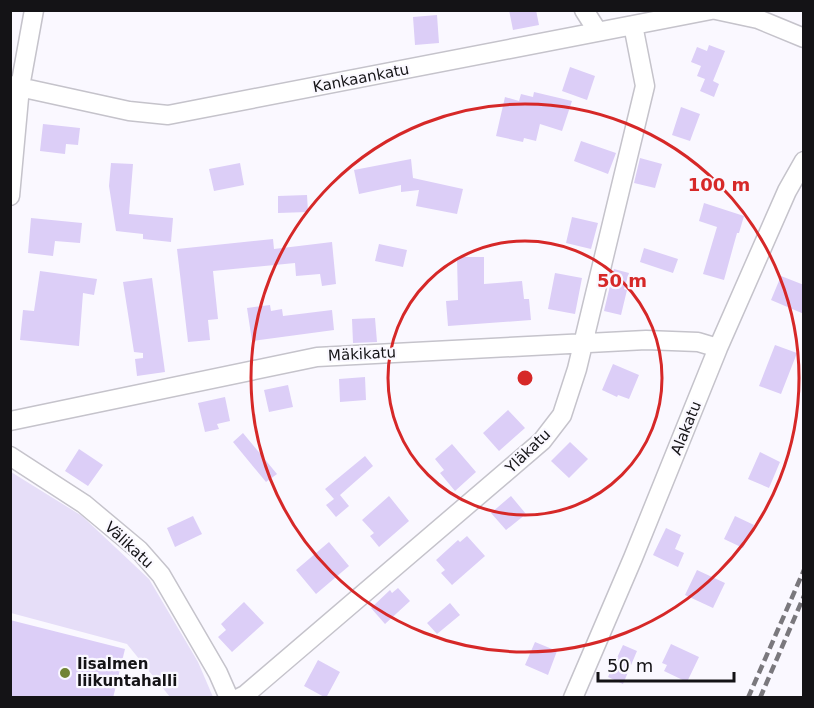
<svg xmlns="http://www.w3.org/2000/svg" width="814" height="708" font-family="'DejaVu Sans',sans-serif">
  <rect width="100%" height="100%" fill="#faf8ff"/>
  <path fill="#e6def8" d="M11 472 82 516 149 579 198 662 213 697H170L127 644 11 613Z"/>
  <path fill="#dccef7" d="M509 10H536L539 25 513 30Z
    M437 15 439 43 415 45 413 17Z
    M709 45 725 51 713 81 719 84 714 97 700 91 705 79 697 76 701 66 691 62 697 47 707 51Z
    M570 67 595 76 587 100 562 91Z
    M534 92 572 101 562 131 540 124 536 141 524 138 523 142 496 136 505 97 519 101 521 94 533 97Z
    M681 107 700 114 690 141 672 135Z
    M43 124 80 128 78 145 66 144 65 154 40 151Z
    M581 141 616 153 608 174 574 161Z
    M640 158 662 164 655 188 634 183Z
    M411 159 413 178 463 189 457 214 416 206 419 190 401 192V185L359 194 354 170Z
    M111 163 133 164 129 214 173 218 171 242 143 239V234L116 231 109 186Z
    M240 163 244 185 214 191 209 169Z
    M307 195 308 212 278 213V196Z
    M704 203 744 216 739 233H737L724 280 703 274 717 227 699 221Z
    M572 217 598 223 591 249 566 243Z
    M31 218 82 223 80 243 55 241 53 256 28 253Z
    M273 239 274 249 332 242 336 284 322 286 320 274 296 276 295 263 213 271 218 319 208 320 210 340 188 342 177 249Z
    M379 244 407 250 403 267 375 261Z
    M644 248 678 259 673 273 640 262Z
    M457 257H484V284L522 281 524 299H529L531 320 448 326 446 301 458 300Z
    M614 269 629 273 624 289 627 290 621 315 604 311Z
    M40 271 97 279 94 295 83 293 79 346 20 340 23 310 34 311Z
    M555 273 582 278 575 314 548 309Z
    M781 276 804 285V314L771 300Z
    M152 278 165 372 137 376 135 359 143 358V353L134 352 123 282Z
    M270 305 271 311 282 309 283 316 332 310 334 330 252 341 247 308Z
    M375 318 377 342 353 343 352 319Z
    M775 345 797 353 781 394 759 386Z
    M613 364 639 375 629 399 618 395 617 397 602 390Z
    M365 377 366 400 340 402 339 379Z
    M288 385 293 407 269 412 264 390Z
    M225 397 230 421 217 424 219 429 205 432 198 403Z
    M508 410 525 428 499 451 483 433Z
    M243 433 277 474 266 482 233 442Z
    M570 442 588 459 569 478 551 461Z
    M452 444 476 472 455 491 440 473 444 470 435 459Z
    M79 449 103 465 88 486 65 471Z
    M760 452 780 462 769 488 748 479Z
    M365 456 373 466 340 495 349 506 336 517 326 505 334 499 325 489Z
    M389 496 409 521 379 547 370 536 374 533 362 520Z
    M511 496 526 514 506 530 491 513Z
    M193 516 202 534 175 547 167 528Z
    M735 516 754 525 743 548 724 539Z
    M666 528 681 535 675 549 684 553 678 567 653 555Z
    M467 536 485 556 452 585 441 573 445 570 436 560 458 540 460 542Z
    M329 542 349 566 316 594 296 570Z
    M697 570 725 583 713 608 685 595Z
    M398 588 410 601 385 624 371 608 390 590 392 593Z
    M244 602 264 623 232 652 218 637 226 630 221 624Z
    M450 603 460 615 437 634 427 623Z
    M10 620 125 649 113 698H10Z
    M535 642 557 651 548 675 525 665Z
    M671 644 699 657 687 682 664 671 667 665 662 663Z
    M623 645 637 651 623 684 608 677Z
    M318 660 340 672 326 698 304 686Z"/>
  <g fill="none" stroke-linecap="round" stroke-linejoin="round">
    <g stroke="#c5c3cb" stroke-width="21">
      <path id="minor" d="M584 10 598 32
        M716 10 758 19 804 38
        M10 85 129 111 168 115 711 10
        M10 196 20 87 34 10
        M10 421 317 357 646 340 698 342 718 348
        M10 456 84 504 139 550 161 575 218 673 229 698
        M239 698 245 695 542 441 562 415 577 369 645 86 633 25
        M573 698 633 558 718 348 787 191 804 161"/>
    </g>
    <use href="#minor" stroke="#fff" stroke-width="18"/>
    <path stroke="#7a787d" stroke-width="4.5" stroke-dasharray="9 4.5" stroke-linecap="butt" d="M748 698 804 570
      M760 698 804 596"/>
  </g>
  <g fill="none" stroke="#d62828" stroke-width="3">
    <circle cx="525" cy="378" r="137"/>
    <circle cx="525" cy="378" r="274"/>
  </g>
  <circle fill="#728434" stroke="#faf8ff" stroke-width="2" cx="65" cy="673" r="6"/>
  <g text-anchor="middle" dominant-baseline="central" stroke-width="4.5" stroke-linejoin="round" paint-order="stroke">
    <g font-size="15" fill="#141316" stroke="#faf8ff">
      <text transform="translate(361 78) rotate(-11)">Kankaankatu</text>
      <text transform="translate(362 354) rotate(-3)">Mäkikatu</text>
      <text transform="translate(686 428) rotate(-68)">Alakatu</text>
      <text transform="translate(528 451) rotate(-44)">Yläkatu</text>
      <text transform="translate(129 545) rotate(43)">Välikatu</text>
    </g>
    <g font-size="15" font-weight="bold" fill="#141316" stroke="#faf8ff" text-anchor="start">
      <text x="77" y="664">Iisalmen<tspan x="77" dy="17">liikuntahalli</tspan></text>
    </g>
  </g>
  <circle cx="525" cy="378" r="9" fill="#d62828" stroke="#faf8ff" stroke-width="3"/>
  <g font-size="18" text-anchor="middle" font-weight="bold" fill="#d62828" stroke="#faf8ff" stroke-width="4.5" stroke-linejoin="round" paint-order="stroke">
    <text x="719" y="191">100 m</text>
    <text x="622" y="287">50 m</text>
  </g>
  <rect width="814" height="708" fill="none" stroke="#141316" stroke-width="24"/>
  <path d="M598 672v9h136v-9" fill="none" stroke="#141316" stroke-width="3"/>
  <text x="607" y="672" font-size="18" fill="#141316" stroke="#faf8ff" stroke-width="4.5" paint-order="stroke">50 m</text>
</svg>
